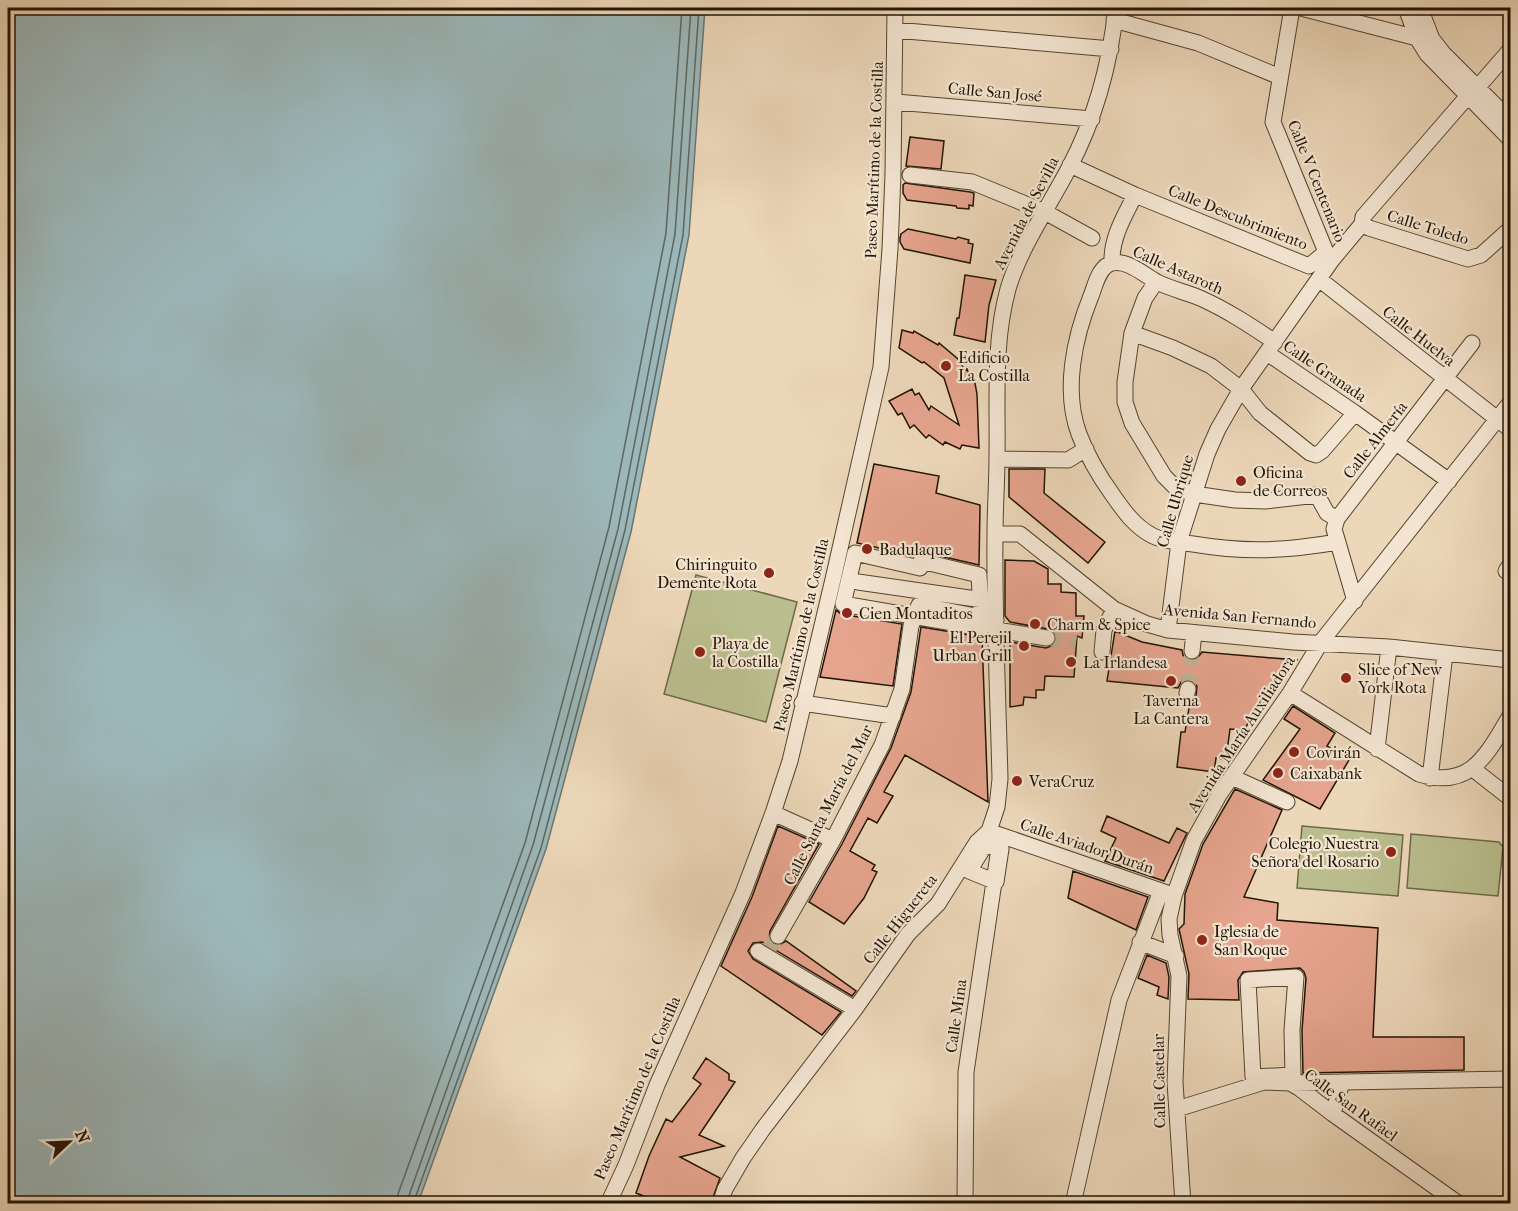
<svg xmlns="http://www.w3.org/2000/svg" width="1518" height="1211" font-family="'IM FELL French Canon',serif">
  <rect width="100%" height="100%" fill="#ecd7b9"/>
  <filter id="stains"><feTurbulence type="fractalNoise" baseFrequency=".00333" numOctaves="4"/><feColorMatrix values="0 0 0 0 .2 0 0 0 0 .09 0 0 0 0 .02 0 0 0 .5 -.17"/></filter>
  <radialGradient id="worn" r=".72"><stop offset=".6" stop-color="#630" stop-opacity="0"/><stop offset="1" stop-color="#630" stop-opacity=".3"/></radialGradient>
  <path fill="#babe8e" stroke="#6e6948" stroke-width="1.5" d="M696 575 797 602 766 722 664 694Z
    M1302 826 1403 835 1398 896 1297 888Z
    M1411 834 1499 842 1503 847 1498 896 1407 888Z"/>
  <path fill="#9cb7b9" stroke="#6b7670" stroke-width="1.5" d="M8 8H705L689 235 631 532 546 849 418 1203H8Z"/>
  <g fill="none" stroke-linecap="round" stroke-linejoin="round">
    <path stroke="#5e665e" stroke-width="1.5" d="M397 1204 398 1194 525 843 609 527 666 233 682 8
      M406 1204 533 845 618 529 675 234 691 8
      M413 1204 541 848 625 530 683 235 699 8"/>
  </g>
  <path fill="#e6a48e" stroke="#211403" stroke-width="1.5" d="M910 137 944 141 941 169 906 166Z
    M905 183 970 192 974 193 973 206 969 205V209L957 208 956 206 907 200 903 193V185Z
    M908 229 956 239 958 237 969 240 968 243 973 244 970 263 904 249 900 242V238L901 234Z
    M965 275 996 280 989 305 985 342 954 335 957 318H959Z
    M902 330 913 333 914 331 938 345 939 343 958 359 965 370 967 369 971 380 974 378 977 394 979 448 962 445 960 449 945 442 943 445 929 435 926 438 914 425 910 428 902 413 898 415 889 401 912 389 915 395 919 393 929 410 931 406 959 425 944 378 924 362 922 363 899 348Z
    M874 464 939 476 936 493 980 505 979 565 923 552H917L913 556 857 543Z
    M1009 469H1045L1044 493 1105 542 1088 563 1009 497Z
    M1005 560 1034 561 1048 569V584H1061V592L1076 593V616H1084L1082 638 1077 636 1074 677 1045 676 1044 690H1036V698L1024 697 1023 705 1010 707V642L1046 648 1054 645 1057 639 1053 630 1010 622 1005 616Z
    M836 610 841 614 902 624 893 686 820 677Z
    M921 627 982 637 988 802 905 755 884 792 893 796 877 823 868 818 850 851 875 865 872 870 877 872 864 898 844 924 809 902 842 844 891 748 911 692Z
    M1115 631 1142 642 1182 650 1183 655 1190 661 1196 660 1202 652 1297 660 1260 707 1255 706 1245 730 1230 729 1226 760 1216 758 1214 772 1177 767 1181 732H1185L1190 702 1196 696 1197 686 1190 679 1181 682 1178 688 1107 681Z
    M1293 706 1335 733 1327 746 1349 760 1320 809 1263 780 1300 729 1284 719Z
    M1235 789 1282 810 1244 897 1278 903 1277 920 1378 928 1373 1037H1464V1070L1303 1073 1302 1030 1306 978 1304 972 1300 968 1243 972 1238 980 1239 1000 1188 999 1189 974 1179 929 1184 924 1185 894 1203 844Z
    M1107 816 1169 843 1177 828 1187 833 1164 881 1105 861 1116 838 1101 831Z
    M778 826 819 844 770 931 769 940 777 946 786 941 856 991 852 996 762 942 753 943 748 951 753 959 841 1012 822 1035 721 966 752 897Z
    M1073 871 1148 897 1136 930 1068 898Z
    M1147 955 1166 963 1169 977 1168 999 1157 995 1159 987 1138 978Z
    M706 1058 729 1074V1080L735 1082 699 1135 724 1146 680 1157 720 1178 711 1203H645L646 1197 636 1193 649 1156 666 1119 672 1122 701 1084 693 1078Z"/>
  <g fill="none" stroke-linecap="round" stroke-linejoin="round">
    <path stroke="#c3b095" stroke-width="15" stroke-dasharray="15 8" stroke-linecap="butt" d="M1047 638 1076 643
      M1188 689 1192 651
      M767 951 778 936"/>
    <g stroke="#544530" stroke-width="17">
      <path id="minor" d="M1292 8 1273 122 1326 252 1332 260
        M1301 8 1417 38
        M1406 8 1417 38 1427 54 1510 139
        M1420 8 1432 39 1443 53 1510 120
        M1114 20 1198 43 1280 77
        M895 30 1111 49
        M1477 88 1510 50
        M896 102 1092 119
        M1070 165 1135 195 1309 266 1326 252
        M910 175 972 182 1045 212 1092 238
        M1362 224 1369 228 1468 259 1481 255 1510 229
        M1112 263C1111 238 1124 217 1135 195
        M1319 279 1510 429
        M1156 282 1145 298 1132 333 1125 382V402L1132 423 1164 476 1176 488 1194 494 1235 500 1265 501 1317 495 1327 513 1337 519
        M1132 333 1173 348 1211 366 1241 389 1260 413 1310 453 1316 455 1322 451 1355 413
        M1275 342C1251 326 1227 310 1200 298 1186 292 1171 289 1157 282 1144 275 1129 260 1112 263 1099 266 1095 286 1091 296 1074 338 1063 391 1079 434 1087 455 1099 476 1112 494 1123 510 1135 527 1153 536 1165 542 1180 542 1193 544 1247 553 1284 551 1338 542
        M1267 353 1355 413 1449 481
        M997 459 1068 460 1086 449
        M995 534H1020L1114 609 1147 624 1168 630 1293 642 1389 647 1510 660
        M855 553 920 568 921 561 979 575 982 628 843 604Z
        M1510 565 1506 571 1510 574
        M858 582 990 601
        M1355 601 1334 529 1337 519 1472 343
        M996 630 1047 638
        M1168 630 1179 542 1207 454 1218 429 1241 389 1332 260 1362 224 1363 217 1467 97
        M1192 651 1194 633
        M1102 652 1104 630 1114 609
        M1187 693 1188 689
        M1290 693 1419 774C1471 790 1487 754 1510 716
        M802 703 893 716
        M1377 749 1389 647
        M1473 769 1510 798
        M1232 777 1287 802
        M1430 778 1445 654
        M773 813 833 840
        M997 834 1170 894
        M994 846 1001 849 996 882 969 871 984 847Z
        M778 936 833 840 882 745 902 689 911 626 919 605 996 620
        M1140 942 1176 956
        M758 951 855 1009
        M1296 977 1292 1030 1293 1075 1253 1077 1248 980Z
        M1290 1083 1510 1079
        M1177 1109 1264 1082 1290 1083 1299 1088 1333 1114 1459 1204
        M1333 1114 1342 1082
        M608 1204 626 1165 657 1085 743 893 773 813 790 761 834 575 881 367 890 249 893 174 895 8
        M720 1204 725 1189 743 1158 763 1129 855 1009 908 934 938 904 977 842 989 831 997 807 1000 779C998 697 994 615 995 534 995 508 997 482 997 456 998 401 993 344 1008 289 1020 248 1049 206 1069 168 1096 117 1110 65 1116 8
        M965 1204 966 1072 999 848 1005 837
        M1073 1204 1119 1000 1161 891
        M1183 1204 1175 1082 1179 976 1170 935 1169 919 1174 896 1194 840 1219 795 1290 693 1321 642 1510 403"/>
    </g>
    <use href="#minor" stroke="#f3e5d2" stroke-width="15"/>
  </g>
  <g fill="#8f2418" stroke="#f3e5d2" stroke-width="2">
    <circle cx="946" cy="366" r="6"/>
    <circle cx="1241" cy="481" r="6"/>
    <circle cx="867" cy="549" r="6"/>
    <circle cx="769" cy="573" r="6"/>
    <circle cx="847" cy="613" r="6"/>
    <circle cx="1035" cy="624" r="6"/>
    <circle cx="1024" cy="646" r="6"/>
    <circle cx="700" cy="652" r="6"/>
    <circle cx="1071" cy="662" r="6"/>
    <circle cx="1346" cy="678" r="6"/>
    <circle cx="1171" cy="681" r="6"/>
    <circle cx="1294" cy="752" r="6"/>
    <circle cx="1278" cy="773" r="6"/>
    <circle cx="1017" cy="781" r="6"/>
    <circle cx="1391" cy="852" r="6"/>
    <circle cx="1202" cy="940" r="6"/>
  </g>
  <g text-anchor="middle" dominant-baseline="central" stroke-width="4.5" stroke-linejoin="round" paint-order="stroke">
    <g font-size="16" fill="#211403" stroke="#f3e5d2">
      <text transform="translate(995 92) rotate(5)">Calle San José</text>
      <text transform="translate(874 160) rotate(-88)">Paseo Marítimo de la Costilla</text>
      <text transform="translate(1317 181) rotate(68)">Calle V Centenario</text>
      <text transform="translate(1026 213) rotate(-63)">Avenida de Sevilla</text>
      <text transform="translate(1238 217) rotate(22)">Calle Descubrimiento</text>
      <text transform="translate(1428 227) rotate(17)">Calle Toledo</text>
      <text transform="translate(1178 270) rotate(24)">Calle Astaroth</text>
      <text transform="translate(1419 336) rotate(38)">Calle Huelva</text>
      <text transform="translate(1325 371) rotate(34)">Calle Granada</text>
      <text transform="translate(1375 440) rotate(-52)">Calle Almería</text>
      <text transform="translate(1175 501) rotate(-74)">Calle Ubrique</text>
      <text transform="translate(1240 616) rotate(5)">Avenida San Fernando</text>
      <text transform="translate(801 635) rotate(-77)">Paseo Marítimo de la Costilla</text>
      <text transform="translate(1241 734) rotate(-57)">Avenida María Auxiliadora</text>
      <text transform="translate(828 805) rotate(-63)">Calle Santa María del Mar</text>
      <text transform="translate(1087 846) rotate(19)">Calle Aviador Durán</text>
      <text transform="translate(900 919) rotate(-52)">Calle Higuereta</text>
      <text transform="translate(956 1016) rotate(-82)">Calle Mina</text>
      <text transform="translate(1159 1081) rotate(-91)">Calle Castelar</text>
      <text transform="translate(637 1088) rotate(-67)">Paseo Marítimo de la Costilla</text>
      <text transform="translate(1351 1105) rotate(36)">Calle San Rafael</text>
    </g>
    <g font-size="16" fill="#211403" stroke="#f3e5d2" text-anchor="start">
      <text x="958" y="357">Edificio<tspan x="958" dy="18">La Costilla</tspan></text>
      <text x="1253" y="472">Oficina<tspan x="1253" dy="18">de Correos</tspan></text>
      <text x="879" y="549">Badulaque</text>
      <text x="757" y="564" text-anchor="end">Chiringuito<tspan x="757" dy="18">Demente Rota</tspan></text>
      <text x="859" y="613">Cien Montaditos</text>
      <text x="1047" y="624">Charm &amp; Spice</text>
      <text x="1012" y="637" text-anchor="end">El Perejil<tspan x="1012" dy="18">Urban Grill</tspan></text>
      <text x="712" y="643">Playa de<tspan x="712" dy="18">la Costilla</tspan></text>
      <text x="1083" y="662">La Irlandesa</text>
      <text x="1358" y="669">Slice of New<tspan x="1358" dy="18">York Rota</tspan></text>
      <text x="1171" y="700" text-anchor="middle">Taverna<tspan x="1171" dy="18">La Cantera</tspan></text>
      <text x="1306" y="752">Covirán</text>
      <text x="1290" y="773">Caixabank</text>
      <text x="1029" y="781">VeraCruz</text>
      <text x="1379" y="843" text-anchor="end">Colegio Nuestra<tspan x="1379" dy="18">Señora del Rosario</tspan></text>
      <text x="1214" y="931">Iglesia de<tspan x="1214" dy="18">San Roque</tspan></text>
    </g>
  </g>
  <rect width="1518" height="1211" fill="none" stroke="#ecd7b9" stroke-width="30"/>
  <rect x="9" y="9" width="1500" height="1193" fill="none" stroke="#211403" stroke-width="3"/>
  <rect x="15" y="15" width="1488" height="1181" fill="none" stroke="#211403" stroke-width="1.5"/>
  <g transform="translate(69 1142) rotate(67)" stroke="#f3e5d2" stroke-width="4.5" paint-order="stroke">
  <path d="M0-4.5L10 22L0 15L-10 22Z" fill="#211403"/>
  <text y="-9" font-size="16" font-weight="bold" text-anchor="middle" fill="#211403">N</text>
  </g>
  <rect width="100%" height="100%" filter="url(#stains)"/>
  <rect width="100%" height="100%" fill="url(#worn)"/>
</svg>
